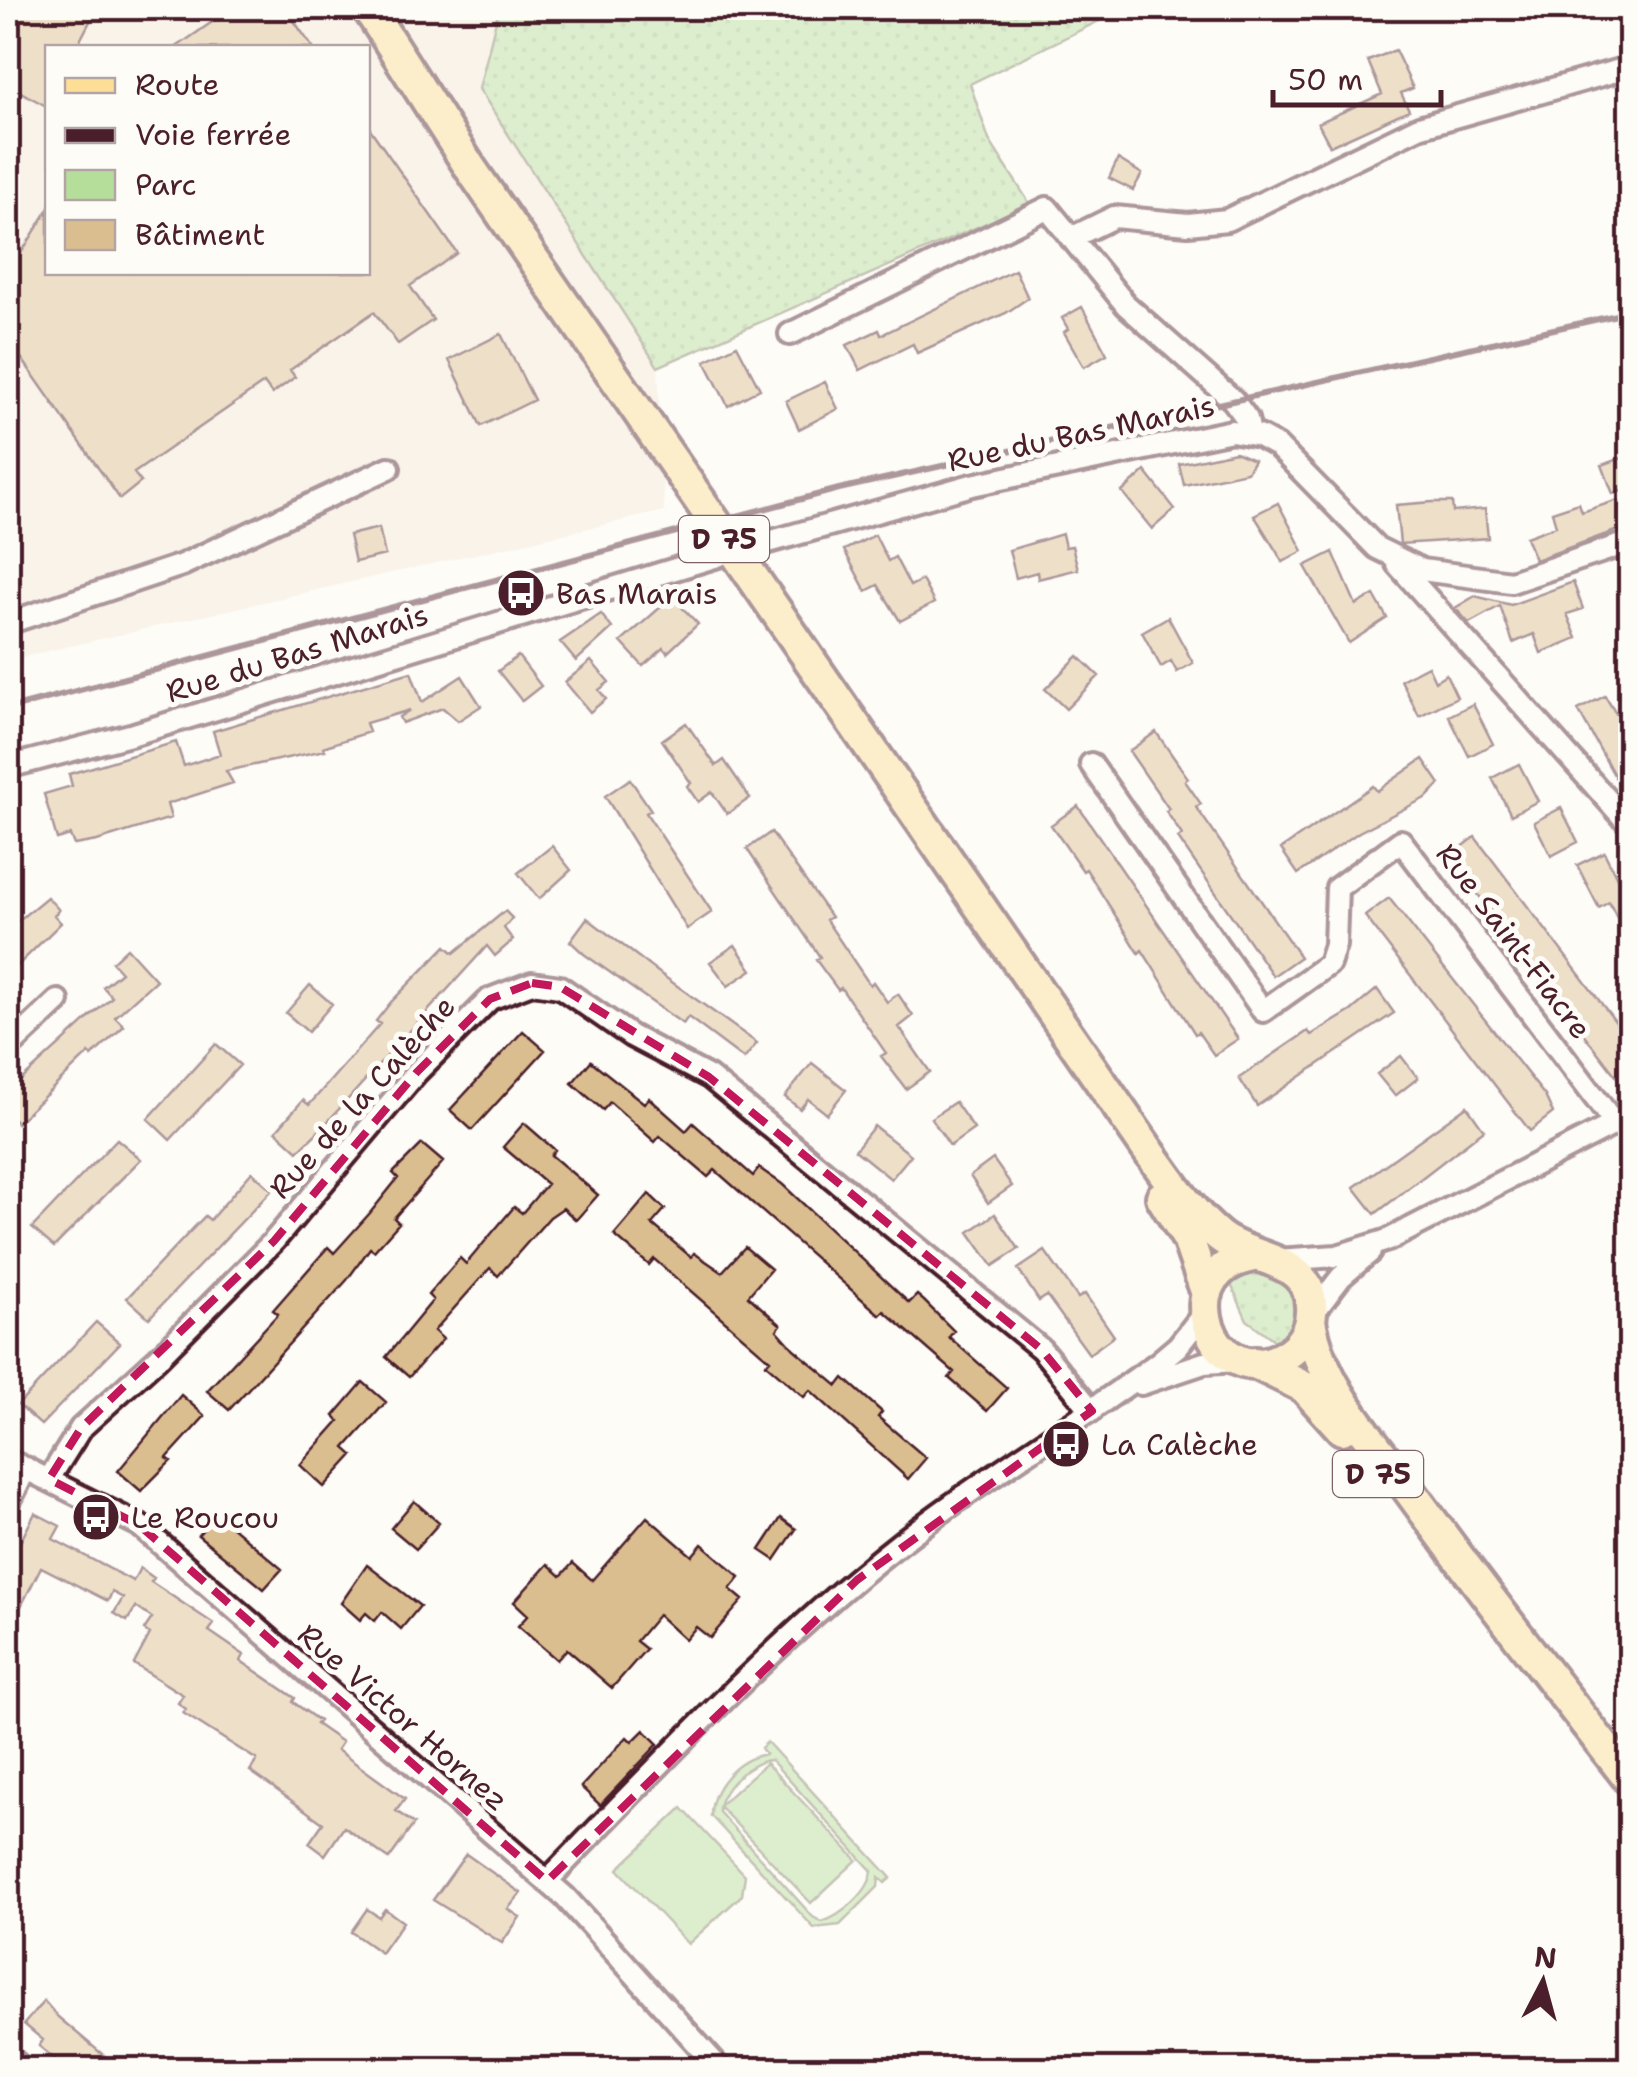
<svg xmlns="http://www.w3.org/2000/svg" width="1638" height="2077" font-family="'Shantell Sans',sans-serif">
  <defs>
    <pattern id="grass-dots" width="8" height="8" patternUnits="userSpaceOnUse" patternTransform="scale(2.5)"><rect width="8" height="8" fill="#b5de9b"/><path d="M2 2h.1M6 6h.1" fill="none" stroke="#9dbe86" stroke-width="1.8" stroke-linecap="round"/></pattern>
  </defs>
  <rect width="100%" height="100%" fill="#fdfcf7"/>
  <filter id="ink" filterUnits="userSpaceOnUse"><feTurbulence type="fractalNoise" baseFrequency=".01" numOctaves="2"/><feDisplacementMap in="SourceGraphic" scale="20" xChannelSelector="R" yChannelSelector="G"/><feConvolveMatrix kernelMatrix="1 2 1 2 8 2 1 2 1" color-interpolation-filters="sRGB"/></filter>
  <g filter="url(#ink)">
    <path fill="#f3e9d8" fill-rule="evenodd" d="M8 8H499L479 89 658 367 664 511 8 660ZM48 48H368V272H48Z"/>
    <path fill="url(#grass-dots)" stroke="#807e63" stroke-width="2.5" d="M499 8H1091L1105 18 970 84 989 140 1030 204 658 367 479 89Z
      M1256 1272C1294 1276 1308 1318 1278 1343L1247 1320 1230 1282Z"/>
    <path fill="#b5de9b" stroke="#807e63" stroke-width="2.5" fill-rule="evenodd" d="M767 1742 891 1878 885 1883 879 1877 878 1887 840 1925 814 1928 711 1816C711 1787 736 1760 765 1754L761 1748ZM771 1760 872 1871C870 1892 841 1916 822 1922L813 1917 719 1812C717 1791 751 1760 771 1760Z
      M766 1763 857 1860 811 1903 719 1806Z
      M682 1808 745 1875 742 1895 688 1944 618 1869Z"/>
    <path fill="#dbbe8f" stroke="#4a1f2b" stroke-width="2.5" d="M8 8H97L76 48H48V107L8 85Z
      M232 8H285L313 48H175Z
      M1395 50 1413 88 1401 93 1409 110 1330 146 1318 123 1382 94 1368 61Z
      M368 126 457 253 410 286 433 320 398 344 374 312 290 370 295 377 272 394 264 383 134 473 141 482 120 499 8 339V274L48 210V272H368Z
      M1118 159 1142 174 1133 190 1109 178Z
      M1015 270 1028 298 1006 313 917 353 913 344 860 370 847 345 879 330 881 335Z
      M1082 307 1107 354 1084 367 1064 332 1068 329 1062 318Z
      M501 334 534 400 481 426 449 360Z
      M737 345 760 389 728 406 705 361Z
      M825 382 838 409 799 429 786 401Z
      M1235 452 1254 460 1247 472 1184 485 1179 464Z
      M1630 455V488L1613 494 1602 465Z
      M1145 471 1175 509 1152 529 1122 492Z
      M1618 500 1629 526 1535 560 1526 537 1556 526 1552 512 1579 503 1582 512Z
      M1433 502H1452L1453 512 1485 509 1488 538 1400 544 1396 505Z
      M1278 503 1303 551 1283 562 1254 515Z
      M379 528 385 555 355 562 349 535Z
      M1062 534 1065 547 1072 546 1078 569 1038 579 1037 572 1016 578 1009 550Z
      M875 535 888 561 895 557 910 586 922 580 934 603 900 621 878 585 866 591 844 550Z
      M1333 552 1356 605 1374 595 1387 618 1349 643 1305 566Z
      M1573 582 1583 609 1567 614 1577 638 1541 653 1534 634 1513 643 1500 606 1469 623 1455 608 1475 596 1511 605Z
      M672 597 698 624 667 653 664 648 643 666 621 642Z
      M601 614 612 628 576 661 560 642Z
      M1168 617 1193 663 1177 672 1171 661 1161 667 1142 632Z
      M518 656 541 686 522 701 498 671Z
      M1078 656 1099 676 1066 709 1045 689Z
      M591 661 609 682 599 690 606 699 590 712 565 682Z
      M1428 666 1435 681 1446 674 1457 697 1419 716 1401 680Z
      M411 672 422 702 462 676 481 706 458 721 443 708 402 723 399 717 410 710 366 723 369 732 323 747 325 750 226 771 233 783 167 804 171 818 97 841 74 845 70 835 57 839 44 794 72 786 69 774 176 742 184 766 220 754 213 731Z
      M1605 696 1630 736V804L1578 710Z
      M1473 704 1493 744 1469 756 1449 716Z
      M686 723 716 766 724 760 750 798 727 814 712 792 698 802 687 786 691 783 662 740Z
      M1156 732 1188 778 1185 781 1201 804 1196 807 1300 957 1273 976 1178 838 1182 835 1166 811 1169 809 1129 751Z
      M1423 759 1440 784 1427 797 1359 832 1298 874 1281 849 1373 786 1377 791Z
      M1519 764 1538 801 1511 815 1492 778Z
      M630 779 651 810 646 813 712 912 687 929 605 796Z
      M1078 806 1238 1039 1214 1055 1198 1032 1195 1034 1142 950 1139 953 1086 869 1083 871 1051 825Z
      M1561 808 1578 842 1551 856 1534 822Z
      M771 832 831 917 826 920 870 985 873 982 887 1002 898 994 913 1016 899 1027 930 1072 906 1089 881 1056 886 1053 841 988 838 990 816 960 820 957 747 849Z
      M1475 837 1630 1041V1094L1520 952 1523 949 1457 869 1460 867 1452 855Z
      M552 846 571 870 539 899 518 873Z
      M1604 852 1630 904V944L1609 902 1599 908 1577 865Z
      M47 897 59 910 54 915 61 923 8 975V929Z
      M1389 898 1545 1096 1553 1113 1530 1131 1365 916Z
      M505 911 512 918 504 928 513 940 495 956 487 946 320 1130 298 1151 276 1131 303 1100 309 1105 380 1024 376 1021 391 1002 446 946 454 953Z
      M587 918 662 975 757 1043 744 1059 688 1017 683 1024 584 954 570 941Z
      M735 945 752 970 728 986 710 962Z
      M127 948 156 980 115 1017 124 1026 92 1056 89 1053 17 1123 8 1113V1092L112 997 103 987 121 972 112 962Z
      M310 985 332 1004 308 1032 286 1013Z
      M1377 989 1394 1013 1257 1106 1239 1078 1308 1031 1311 1035 1351 1011Z
      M523 1031 545 1050 472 1130 450 1110Z
      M216 1044 240 1065 170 1140 148 1119Z
      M1401 1056 1418 1078 1395 1096 1377 1074Z
      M591 1061 644 1103 649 1098 686 1131 693 1123 753 1176 759 1168 782 1184 909 1303 917 1295 924 1301 954 1331 949 1337 1007 1388 987 1411 949 1378 954 1372 884 1311 880 1315 715 1170 708 1177 660 1136 655 1142 610 1102 603 1110 572 1083Z
      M812 1063 846 1090 827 1114 808 1099 800 1109 785 1097Z
      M955 1102 974 1129 950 1146 931 1118Z
      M1467 1106 1484 1130 1375 1214 1354 1187Z
      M524 1123 555 1150 551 1155 598 1195 576 1220 563 1208 550 1217 498 1276 490 1268 434 1331 443 1339 409 1377 386 1357 433 1300 428 1295 460 1258 466 1264 514 1207 522 1213 547 1184 503 1147Z
      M874 1126 911 1155 891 1179 855 1150Z
      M117 1139 141 1159 54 1247 32 1228Z
      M422 1144 443 1162 394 1218 399 1223 374 1251 370 1248 347 1280 229 1410 207 1391 278 1314 273 1310 328 1247 334 1253 370 1213 398 1178 393 1173Z
      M993 1159 1012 1186 988 1203 970 1176Z
      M252 1172 272 1190 149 1318 127 1298 205 1216 210 1220Z
      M649 1194 665 1209 652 1224 691 1257 694 1253 722 1272 745 1247 771 1269 748 1296 781 1325 777 1330 794 1349 838 1386 844 1378 882 1412 878 1417 926 1458 908 1479 810 1390 804 1397 766 1364 770 1360 654 1259 649 1265 614 1235Z
      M995 1214 1019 1249 993 1266 969 1232Z
      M1045 1251 1078 1298 1085 1294 1114 1336 1089 1354 1047 1296 1039 1301 1018 1269Z
      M96 1322 120 1343 41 1425 18 1405Z
      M363 1382 386 1402 345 1448 353 1455 324 1487 300 1465 339 1421 334 1416Z
      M181 1395 205 1416 167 1458 171 1461 141 1491 118 1471Z
      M414 1501 439 1523 416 1549 391 1528Z
      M35 1513 60 1526 53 1539 133 1581 140 1568 154 1578 151 1582 214 1624 209 1631 244 1655 241 1661 295 1698 293 1702 319 1721 316 1724 342 1742 337 1750 405 1799 396 1811 414 1824 389 1859 344 1827 325 1855 309 1843 323 1823 250 1771 257 1760 183 1713 186 1709 178 1703 183 1695 134 1664 150 1634 144 1630 152 1618 136 1607 127 1621 114 1613 123 1598 112 1592 108 1601 41 1567 8 1632V1566Z
      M217 1514 282 1569 264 1589 198 1535Z
      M647 1517 692 1556 702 1544 740 1577 730 1589 743 1600 710 1638 696 1627 685 1640 658 1615 636 1641 646 1649 612 1688 567 1649 557 1660 518 1626 528 1615 514 1602 548 1564 561 1576 573 1563 592 1580Z
      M781 1518 796 1529 775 1560 760 1550Z
      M367 1565 420 1606 401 1629 382 1612 375 1621 366 1613 360 1620 341 1603Z
      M644 1730 658 1744 600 1805 581 1787 627 1737 632 1742Z
      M466 1854 521 1893 508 1909 520 1917 502 1943 433 1900Z
      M367 1909 379 1917 385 1909 403 1922 381 1953 351 1932Z
      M44 2001 58 2017 121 2070H68L39 2046 43 2040 24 2024Z"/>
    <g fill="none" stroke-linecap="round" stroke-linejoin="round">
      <g stroke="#4a1f2b" stroke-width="28">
        <path id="street" d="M1071 238 1114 217 1188 224 1227 220 1419 127 1630 67
          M790 334 1047 208 1126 305 1233 400 1247 419 1250 433
          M733 552 972 485 1232 431 1259 436 1277 446 1377 548 1422 570 1511 582 1630 542
          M1397 564 1630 825
          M8 623 182 565 389 468
          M1091 764 1263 1011 1329 964 1335 945 1337 888 1401 841 1615 1124
          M8 767 134 734 718 556
          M8 1048 58 1001
          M1277 1260 1337 1256 1388 1240 1630 1116
          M1311 1316 1341 1277 1370 1252
          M1141 1384 1204 1363 1238 1361
          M8 1460 139 1525 565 1897 721 2070
          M49 1479 81 1428 158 1358 274 1241 417 1072 490 999 532 983 560 987 631 1036 709 1077 1041 1349 1092 1411
          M8 1504 26 1468
          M547 1881C665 1759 785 1629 921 1527 998 1469 1081 1420 1159 1362L1178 1346 1204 1313
          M8 2056 24 2070"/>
      </g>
      <g stroke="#4a1f2b" stroke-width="38">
        <path id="primary" d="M368 8 471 169 1150 1153C1171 1182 1191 1213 1219 1236 1251 1262 1315 1256 1311 1313 1310 1331 1300 1347 1284 1356 1212 1397 1164 1269 1255 1256
          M1162 1197 1188 1239 1207 1294
          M1310 1321C1322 1388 1370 1437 1409 1490 1480 1588 1555 1684 1630 1780
          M1255 1363 1304 1387 1342 1429"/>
      </g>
      <use href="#street" stroke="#fdfcf7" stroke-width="20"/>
      <use href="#primary" stroke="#fdde96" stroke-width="30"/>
      <path stroke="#4a1f2b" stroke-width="6" d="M8 709 839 489 1630 312"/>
    </g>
  </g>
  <path d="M0 0H1638V2077H0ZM532 983 560 987 709 1077 1041 1349 1092 1411 857 1580 547 1881 139 1525 49 1479 81 1428 274 1241 417 1072 490 999Z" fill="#fdfcf7" fill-opacity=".55" fill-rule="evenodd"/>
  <path fill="none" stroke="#c2185b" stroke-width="8" stroke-dasharray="20 12" stroke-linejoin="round" d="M532 983 560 987 709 1077 1041 1349 1092 1411 857 1580 547 1881 139 1525 49 1479 81 1428 274 1241 417 1072 490 999Z"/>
  <defs>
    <g id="bus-disc" transform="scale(2.5)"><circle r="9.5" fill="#4a1f2b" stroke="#fdfcf7"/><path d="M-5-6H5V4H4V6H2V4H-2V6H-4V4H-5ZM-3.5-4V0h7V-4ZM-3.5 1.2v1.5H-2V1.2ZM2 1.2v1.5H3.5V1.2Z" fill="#fff"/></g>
  </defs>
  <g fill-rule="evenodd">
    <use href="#bus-disc" x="521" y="593"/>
    <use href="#bus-disc" x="1066" y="1444"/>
    <use href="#bus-disc" x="96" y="1517"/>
  </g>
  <g text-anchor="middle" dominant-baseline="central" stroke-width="10" stroke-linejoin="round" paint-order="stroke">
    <g fill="#fdfcf7" stroke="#806168" stroke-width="2.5">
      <rect x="679" y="516" width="90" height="46" rx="8"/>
      <rect x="1333" y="1451" width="90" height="46" rx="8"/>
    </g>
    <g font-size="28" font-weight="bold" fill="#4a1f2b">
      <text x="724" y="539">D 75</text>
      <text x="1378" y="1474">D 75</text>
    </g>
    <g font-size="30" fill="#4a1f2b" stroke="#fdfcf7">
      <text transform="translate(1081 433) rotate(-12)">Rue du Bas Marais</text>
      <text transform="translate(297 653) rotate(-17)">Rue du Bas Marais</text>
      <text transform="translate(1514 941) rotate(53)">Rue Saint-Fiacre</text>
      <text transform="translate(362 1097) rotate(-48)">Rue de la Calèche</text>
      <text transform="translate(403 1717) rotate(41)">Rue Victor Hornez</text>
    </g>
    <g font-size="30" fill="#4a1f2b" stroke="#fdfcf7" text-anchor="start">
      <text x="556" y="593">Bas Marais</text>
      <text x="1101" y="1444">La Calèche</text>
      <text x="131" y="1517">Le Roucou</text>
    </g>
  </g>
  <rect width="1638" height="2077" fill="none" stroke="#fdfcf7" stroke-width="40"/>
  <rect x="20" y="20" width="1598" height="2037" fill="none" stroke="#4a1f2b" stroke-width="4" filter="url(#ink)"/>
  <rect x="45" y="45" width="325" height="230" fill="#fdfcf7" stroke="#b5a4a5" stroke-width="2.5"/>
  <rect x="65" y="78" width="50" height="15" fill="#fdde96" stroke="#b5a4a5" stroke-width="2.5"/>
  <text x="135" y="95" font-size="30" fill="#4a1f2b">Route</text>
  <rect x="65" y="128" width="50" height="15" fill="#4a1f2b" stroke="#b5a4a5" stroke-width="2.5"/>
  <text x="135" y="145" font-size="30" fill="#4a1f2b">Voie ferrée</text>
  <rect x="65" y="170" width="50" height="30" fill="#b5de9b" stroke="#b5a4a5" stroke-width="2.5"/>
  <text x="135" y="195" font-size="30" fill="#4a1f2b">Parc</text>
  <rect x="65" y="220" width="50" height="30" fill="#dbbe8f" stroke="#b5a4a5" stroke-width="2.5"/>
  <text x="135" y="245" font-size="30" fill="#4a1f2b">Bâtiment</text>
  <g transform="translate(1543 1982) rotate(6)" stroke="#fdfcf7" stroke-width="8" paint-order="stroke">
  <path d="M0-8L18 38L0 25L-18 38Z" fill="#4a1f2b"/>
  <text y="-15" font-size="28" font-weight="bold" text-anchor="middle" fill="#4a1f2b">N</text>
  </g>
  <path d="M1273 90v15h168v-15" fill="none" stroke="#4a1f2b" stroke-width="5"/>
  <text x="1288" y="90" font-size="30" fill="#4a1f2b" stroke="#fdfcf7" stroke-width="8" paint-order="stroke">50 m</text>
</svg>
